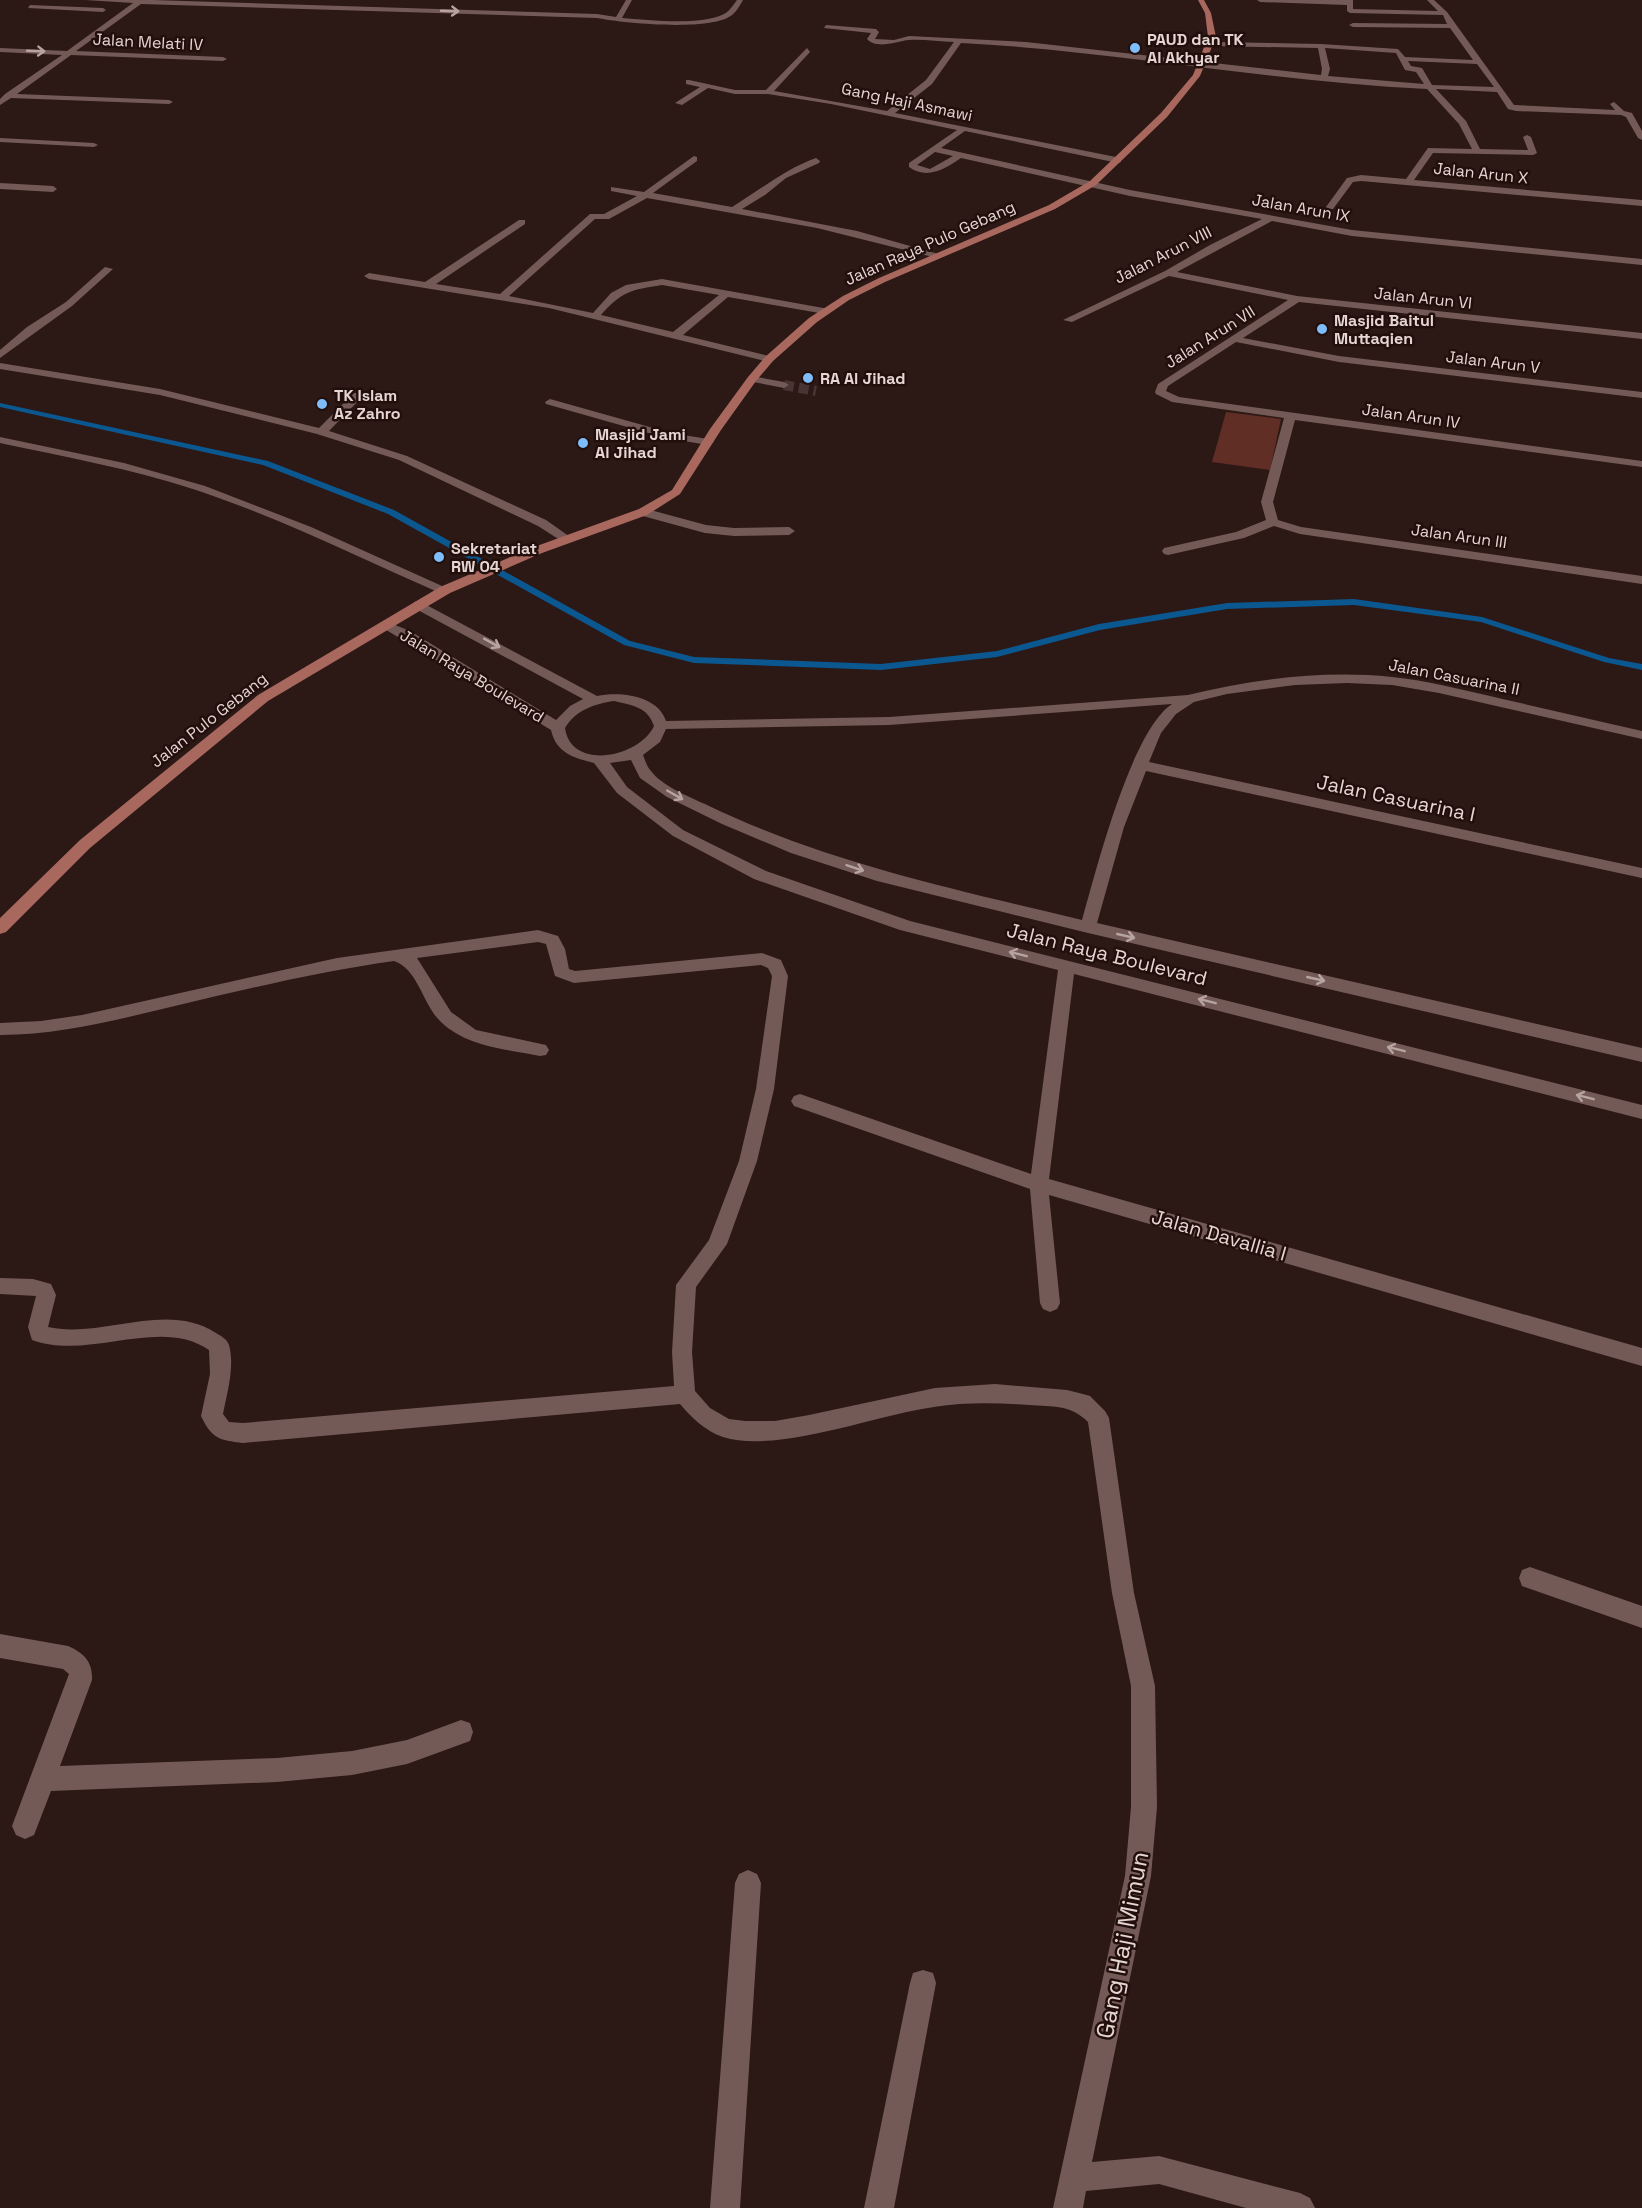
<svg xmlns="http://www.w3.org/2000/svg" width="1642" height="2208" font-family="'Space Grotesk',sans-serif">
  <rect width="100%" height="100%" fill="#2c1815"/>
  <path fill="#612e25" d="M1226 412 1281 419 1270 470 1212 462Z"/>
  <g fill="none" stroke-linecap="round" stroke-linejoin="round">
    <path fill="#0b5790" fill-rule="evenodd" d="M0 403 268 461 394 510 630 641 694 657 881 664 997 651 1099 624 1227 603 1354 599 1482 617 1609 658 1642 664V670L1604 662 1481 622 1354 605 1227 609 1100 630 997 657 881 670 694 663 624 645 388 514 263 465 0 407Z"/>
    <path stroke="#483432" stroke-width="10" stroke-dasharray="10 5" stroke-linecap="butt" d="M784 385 816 391"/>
    <path fill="#735a56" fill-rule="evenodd" d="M85 0H153L597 14 616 17 626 0H632L622 18C649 20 700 26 724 14 730 11 733 5 737 0H743C740 5 737 11 732 15 711 32 622 23 597 18L141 4 76 51 223 57 227 59 223 61 71 55 17 94 169 100 173 102 169 104 11 98 0 105V99L5 94 62 55 0 52V48L67 51 133 3Z
      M1257 0H1353V9L1438 11 1427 0H1434L1447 12 1514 105 1615 110 1610 104 1614 102 1624 111 1632 113 1642 131V140L1638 138 1626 117 1621 115 1516 111 1508 109 1497 92 1436 89 1466 121 1480 149 1528 150 1523 137 1527 135 1531 137 1537 153 1533 155 1433 153 1414 180 1642 200V206L1361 181 1353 182 1333 209H1327L1326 207 1347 178 1361 175 1406 179 1428 148 1472 149 1459 124 1427 89C1271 82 1117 51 961 43L932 84 895 113 1121 158V162L1118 163 965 131 941 148 1130 190 1352 230 1642 259V265L1352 236 1272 221 1177 272 1297 296 1642 333V339L1299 302 1243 338 1339 356 1642 392V398L1339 362 1236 342 1168 386 1166 391 1179 397 1642 461V467L1295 420 1273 502 1278 520 1301 527 1642 576V584L1300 534 1274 526 1244 538 1168 555 1164 554 1162 551 1164 548 1236 532 1266 520 1261 502 1284 418 1172 402 1156 394 1155 392 1158 384 1288 300 1169 276 1072 322 1063 320 1165 271 1210 245 1262 219 1130 196 961 158C945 169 927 180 909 167V163L957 130 831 104 768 94H735L708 88 682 105 675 103 700 87 686 84V80H689L735 90H766L807 48 810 52 774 91 887 111 926 80 954 42C939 42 924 39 909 40 897 41 877 50 867 39L871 33 824 28 826 25 876 29 879 32 875 39 894 40 909 36 1026 42 1321 75 1322 69 1318 48 1211 46 1207 44 1211 42 1321 44 1398 49 1405 57 1473 60 1450 28 1353 27 1349 25 1353 23 1447 24 1443 15 1350 13 1347 11V5L1260 2ZM1325 48 1396 53 1405 70 1416 72 1424 84 1328 76 1330 69ZM1408 61 1477 64 1494 87 1432 85 1422 68 1411 66ZM935 152 953 156 930 169 917 165Z
      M30 5 103 8 106 10 103 12 28 8Z
      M0 138 94 143 98 145 94 147 0 142Z
      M694 156 697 157V161L653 193 732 207C760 190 785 169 816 158L820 161 819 163 786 178 765 195 742 209 857 231 942 255 937 258 817 228 647 198 609 219H595L509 296 593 313 611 293 626 285 662 279 829 309 830 311 825 314 728 297 683 335 773 357V361L769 362 549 308 369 279 364 276 369 273 425 282 519 220H525V224L436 284 500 294 590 214H604L637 196 611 191V187L644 192ZM662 285 719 295 673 332 601 315C622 291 631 290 662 285Z
      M0 183 53 186 57 189 53 192 0 189Z
      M105 267 113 269 72 306 0 358V350L27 327 66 302Z
      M0 363 160 389 319 428 354 393H362V397L329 431 407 456 546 520 573 539 567 543 563 542 538 526 399 460 317 434 160 395 0 369Z
      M752 376 784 382 789 385 784 388 748 381 747 379Z
      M550 399 671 433 708 439 714 442 708 445 666 438 546 404 545 402Z
      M0 437 124 463 205 486 311 527 451 590 445 594 440 593C360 558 280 518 196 490 132 469 66 457 0 443Z
      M643 508 706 525 734 528 789 527 795 531 789 535 734 536 705 533 639 515V509Z
      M419 601 597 696C619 691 658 695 666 721L889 717 1188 695C1254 679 1324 670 1392 677 1425 680 1458 689 1490 696 1541 708 1591 719 1642 731V739L1439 693 1392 685 1347 683 1295 685 1227 694 1194 702 1176 714 1161 733 1149 762 1642 868V878L1146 771 1124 827 1097 923 1642 1048V1062L1088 933 877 881 791 853 722 824 667 797 640 778 631 760 610 763 627 787 683 830 766 871 910 921 1642 1105V1119L1074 974 1049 1179 1642 1348V1366L1049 1195 1060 1303 1057 1309 1050 1312 1043 1309 1040 1303 1030 1189 794 1106 791 1101 794 1096 800 1094 1031 1174 1058 970 900 930 754 879 673 836 617 793 594 763C574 758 556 753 551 730L378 625 385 621 410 631 556 720 570 706 583 699 414 608 413 605 414 602ZM614 701C632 705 648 707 654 726 639 758 571 771 565 728 576 710 594 704 614 701ZM1172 704C1131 731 1096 871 1082 920 954 889 824 862 705 804 689 797 661 785 651 771 647 767 645 760 643 755L660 742 666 729 889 725Z
      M538 930 558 936 565 949 569 969 575 971 762 953 781 960 788 976 774 1089 757 1161 727 1244 696 1287 692 1352 695 1391 710 1408 729 1419 745 1421H775L809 1415 935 1388 995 1384 1067 1390 1083 1394 1090 1396 1105 1411 1109 1418 1134 1593 1155 1686 1157 1807 1151 1876 1092 2162 1159 2156 1300 2193 1310 2198 1315 2208H1246L1159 2184 1086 2191 1083 2208H1053L1125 1876 1131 1807V1686L1112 1593 1088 1422C1070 1404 1053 1407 1029 1405 998 1403 965 1402 934 1407 875 1415 777 1454 723 1437 705 1431 692 1418 680 1404L243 1443C219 1440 212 1439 201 1416L210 1374 209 1350C159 1316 90 1361 32 1340L28 1327 36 1296 0 1294V1278L33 1279 51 1284 56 1295 48 1327C102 1339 166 1300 216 1333 221 1336 227 1339 229 1345 235 1367 227 1393 223 1414L229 1422 243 1423 674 1386 672 1352 676 1285 709 1240 739 1161 756 1089 772 976 768 968 761 965 574 983 555 976 546 944 538 942 417 958 451 1012 476 1030 546 1045 549 1050 546 1055 540 1056C506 1049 467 1047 441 1022 422 1004 419 970 394 961 322 971 251 988 179 1005 120 1019 61 1035 0 1035V1023L41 1021 82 1015 337 958Z
      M1530 1567 1642 1606V1628L1522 1586 1519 1578 1522 1570Z
      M0 1634 68 1646C84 1653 93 1662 92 1680L60 1766 277 1758 352 1751 407 1740 461 1720 470 1723 473 1732 470 1741 407 1764 352 1775 277 1782 51 1791 34 1835 25 1839 16 1835 12 1826 69 1674 63 1669 0 1658Z
      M748 1870 757 1874 761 1883 740 2208H710L735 1883 739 1874Z
      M923 1970 933 1973 936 1983 894 2208H864L910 1983 913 1973Z"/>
    <path fill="#a8685e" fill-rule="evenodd" d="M1198 0H1204L1211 13 1216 37 1200 76 1167 117 1096 185 1055 209 885 282 849 300 817 322 773 361 756 381 721 430 680 494 647 515 542 553 450 593 268 701 90 848 6 932 0 934V918L80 840 258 695 440 587 534 547 639 509 672 490 710 429 748 377 765 357 809 318 843 296 879 278 1049 205 1090 181 1161 113 1193 75 1208 37 1205 13Z"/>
  </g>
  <defs><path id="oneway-shaft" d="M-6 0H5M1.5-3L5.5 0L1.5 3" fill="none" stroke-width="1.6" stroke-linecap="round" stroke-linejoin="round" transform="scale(1.5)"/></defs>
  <g stroke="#b7a4a1">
    <use href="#oneway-shaft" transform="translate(450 11) rotate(2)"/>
    <use href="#oneway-shaft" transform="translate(36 51) rotate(2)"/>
    <use href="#oneway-shaft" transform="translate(492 643) rotate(29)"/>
    <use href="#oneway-shaft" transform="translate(675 795) rotate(30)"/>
    <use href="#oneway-shaft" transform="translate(855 868) rotate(18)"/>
    <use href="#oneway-shaft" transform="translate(1126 936) rotate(13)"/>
    <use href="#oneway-shaft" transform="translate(1018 954) rotate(-166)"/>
    <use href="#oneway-shaft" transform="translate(1316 979) rotate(13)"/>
    <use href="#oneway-shaft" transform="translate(1207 1001) rotate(-166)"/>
    <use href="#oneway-shaft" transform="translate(1396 1049) rotate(-166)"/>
    <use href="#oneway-shaft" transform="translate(1585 1097) rotate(-166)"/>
  </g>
  <g fill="#7ebdf9" stroke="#220f0c" stroke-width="2">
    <circle cx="1135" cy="48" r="6"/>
    <circle cx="1322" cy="329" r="6"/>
    <circle cx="808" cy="378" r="6"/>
    <circle cx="322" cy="404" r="6"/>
    <circle cx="583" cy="443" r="6"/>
    <circle cx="439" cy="557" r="6"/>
  </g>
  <g text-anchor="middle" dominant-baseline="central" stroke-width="5" stroke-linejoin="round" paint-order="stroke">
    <g font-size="16" font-weight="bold" fill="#e5d6d3" stroke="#220f0c" text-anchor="start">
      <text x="1147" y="39">PAUD dan TK<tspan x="1147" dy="18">Al Akhyar</tspan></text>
      <text x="1334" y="320">Masjid Baitul<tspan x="1334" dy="18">Muttaqien</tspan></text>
      <text x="820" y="378">RA Al Jihad</text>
      <text x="334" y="395">TK Islam<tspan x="334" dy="18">Az Zahro</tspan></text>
      <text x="595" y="434">Masjid Jami<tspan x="595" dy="18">Al Jihad</tspan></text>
      <text x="451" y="548">Sekretariat<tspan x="451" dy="18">RW 04</tspan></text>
    </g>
    <g font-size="16" fill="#e5d6d3" stroke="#220f0c">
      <text transform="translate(148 42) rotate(3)">Jalan Melati IV</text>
      <text transform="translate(907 102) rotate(12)">Gang Haji Asmawi</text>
      <text transform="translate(1481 173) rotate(6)">Jalan Arun X</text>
      <text transform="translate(1301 208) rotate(10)">Jalan Arun IX</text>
      <text transform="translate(930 243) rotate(-24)">Jalan Raya Pulo Gebang</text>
      <text transform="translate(1163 255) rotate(-27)">Jalan Arun VIII</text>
      <text transform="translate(1423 298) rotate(6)">Jalan Arun VI</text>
      <text transform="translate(1210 337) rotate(-32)">Jalan Arun VII</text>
      <text transform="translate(1493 362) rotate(7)">Jalan Arun V</text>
      <text transform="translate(1411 416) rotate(8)">Jalan Arun IV</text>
      <text transform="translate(1459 536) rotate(8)">Jalan Arun III</text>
      <text transform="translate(472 676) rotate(31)">Jalan Raya Boulevard</text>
      <text transform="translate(1454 677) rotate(11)">Jalan Casuarina II</text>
      <text transform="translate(209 720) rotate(-38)">Jalan Pulo Gebang</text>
    </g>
    <g font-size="20" fill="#e5d6d3" stroke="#220f0c">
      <text transform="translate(1396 798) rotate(12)">Jalan Casuarina I</text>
      <text transform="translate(1107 954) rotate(14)">Jalan Raya Boulevard</text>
      <text transform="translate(1219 1235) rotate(16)">Jalan Davallia I</text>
    </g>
    <g font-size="24" fill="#e5d6d3" stroke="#220f0c">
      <text transform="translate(1122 1945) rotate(-79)">Gang Haji Mimun</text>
    </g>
  </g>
</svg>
